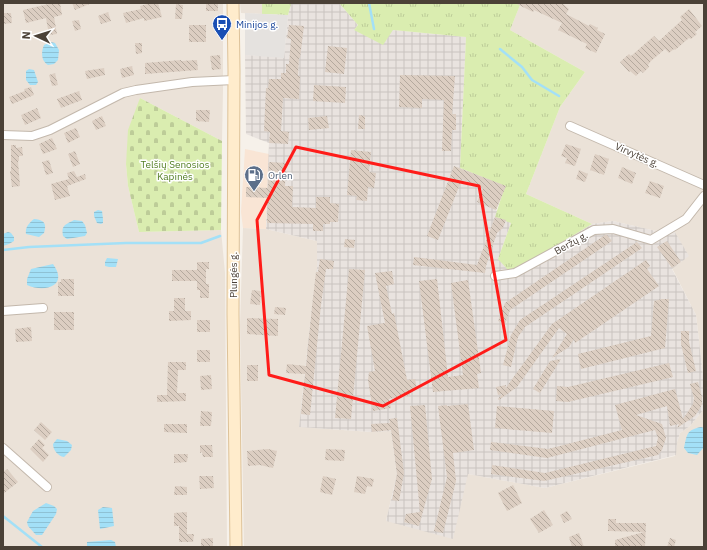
<svg xmlns="http://www.w3.org/2000/svg" width="707" height="550" font-family="'IBM Plex Sans',sans-serif">
  <defs>
    <pattern id="industrial-grid" width="8" height="8" patternUnits="userSpaceOnUse"><rect width="8" height="8" fill="#e9e3df"/><path d="M0 4h8M4 0v8" fill="none" stroke="#c9c4c0"/></pattern>
    <pattern id="grass-tufts" width="24" height="20" patternUnits="userSpaceOnUse"><rect width="24" height="20" fill="#daedb0"/><path d="M3 7l-1-3M5 7V3M7 7l1-3M15 17l-1-3M17 17v-4M19 17l1-3" fill="none" stroke="#bdcc98"/></pattern>
    <pattern id="cemetery-stones" width="16" height="16" patternUnits="userSpaceOnUse"><rect width="16" height="16" fill="#daedb0"/><path d="M2 7V4a2 2 0 0 1 4 0v3zM10 15v-3a2 2 0 0 1 4 0v3z" fill="#bdcc98"/></pattern>
    <pattern id="water-rules" width="6" height="5" patternUnits="userSpaceOnUse"><rect width="6" height="5" fill="#a3e0f7"/><path d="M0 2.5h6" fill="none" stroke="#8ec1d4"/></pattern>
    <pattern id="building-back-hatch" width="6" height="6" patternUnits="userSpaceOnUse"><rect width="6" height="6" fill="#dccec2"/><path d="M-1 5l2 2M0 0l6 6M5-1l2 2" fill="none" stroke="#b4a99e"/></pattern>
  </defs>
  <rect width="100%" height="100%" fill="#f6f1ea"/>
  <path fill="#ebe2d8" d="M3 3H223V90L222 141 140 98 126 164 128 186 139 232 221 230 225 273 227 547H3Z
    M240 3H262V14L241 13Z
    M519 3H704V385L696 315 672 268 681 262 670 224 656 231 613 221 592 224 526 194 560 107 585 72 510 30 520 5Z
    M243 228 266 229 317 241V268L312 306 299 427 372 432 391 430 397 474 386 521 468 474 545 488 675 456 677 442 680 433 690 426 704 409V547H244L240 325Z"/>
  <path fill="#f9e5d5" d="M245 149 269 154 266 229 243 228 241 212Z"/>
  <path fill="url(#industrial-grid)" d="M295 3H339L358 25 354 30H393L466 37 460 168 506 186 496 210 511 223 498 259 526 264 592 224 613 221 656 231 670 224 689 256 672 269 696 315 704 385V409L690 426 680 433 677 442 676 455 545 488 468 474 453 539 386 521 397 474 391 431 372 432 299 427 312 306 317 268V241L266 229 269 143 246 134 245 55 284 57 288 15 291 4Z"/>
  <path fill="url(#grass-tufts)" d="M262 3H295L291 4 288 15 262 14Z
    M339 3H519L520 5 510 30 585 72 560 107 526 194 592 224 526 264 508 270 498 259 511 223 495 217 505 186 460 168 466 37 393 30 383 45 354 30 358 25Z"/>
  <path fill="url(#cemetery-stones)" d="M140 98 222 141 221 230 139 232 128 186 126 164 128 130Z"/>
  <path fill="#e5e2df" d="M245 13 288 15 284 58 245 55Z"/>
  <path fill="url(#water-rules)" d="M51 42 55 43 59 50 58 60 54 64 48 65C41 61 41 52 44 45Z
    M29 69 34 70 38 82 36 85H30L26 80V71Z
    M98 210 102 211 103 219V223L101 224 97 223 94 216V212Z
    M34 219C44 220 47 223 44 233L39 237 26 234C25 227 29 223 34 219Z
    M74 220 82 221 85 225 87 233 85 236 67 239 63 236C61 225 65 225 74 220Z
    M8 232 11 233 14 237V241L9 244 3 246V234Z
    M107 258 118 259 116 267H109L105 266V262Z
    M53 264C69 286 45 293 27 285V279L31 269Z
    M701 427 704 428V447L697 455 688 453 684 448C687 435 686 430 701 427Z
    M57 439 67 441 72 445 71 450 64 457C58 456 53 450 53 444Z
    M46 503 54 506 57 509 56 514 42 535H36L28 526 27 522 33 511Z
    M103 507 112 508 114 526 100 529 98 510Z
    M111 540 115 542 116 547H87V542Z"/>
  <g fill="none" stroke-linecap="round" stroke-linejoin="round">
    <path stroke="#a3e0f7" stroke-width="2.5" d="M369 3 374 29
      M500 49 522 67 532 80 559 96
      M3 250 29 247 126 243H201L220 236
      M3 516 42 547"/>
  </g>
  <path fill="url(#building-back-hatch)" d="M53 3H60L62 15 54 17 57 34 49 35 46 18 26 23 23 10Z
    M72 3H92L75 10Z
    M151 3H158L162 17 144 21V18L126 23 123 13 141 9 140 6Z
    M206 3H218V11H206Z
    M515 3H562L569 9 566 14 589 26 590 24 598 28 597 30 605 34 596 53 585 48 587 44 558 30 562 23 534 10 533 12Z
    M176 4 183 5 182 19H175Z
    M689 9 702 26 695 32 697 34 691 39 689 38 675 50 674 49 669 53 665 49 651 61 648 65 649 67 643 73 641 71 636 76 630 71 629 72 620 62 629 54 631 56 654 36 659 41 682 20 680 17Z
    M108 12 111 21 101 24 98 16Z
    M3 13H11L12 23 3 24Z
    M79 20 81 29 75 31 72 21Z
    M189 25H206V42H189Z
    M289 25 304 26 300 58H299L298 76H300L299 99 283 98 281 131 289 132 288 144 269 143 270 132 264 131 266 88H268L269 79H281V73H286V64H289L291 39 287 38Z
    M135 43H142V53L136 54Z
    M328 46 347 48 344 74 325 72Z
    M220 55 221 69 212 70 210 56Z
    M181 60V61L197 60 198 70 145 74V63Z
    M132 66 134 75 122 78 120 69Z
    M104 68 105 75 87 79 85 71Z
    M55 73 58 85 52 86 49 75Z
    M400 75 455 76 452 114H456V130H452L451 151H442L444 100 422 99V108L399 107Z
    M314 85 346 87 345 103 313 101Z
    M31 87 34 95 12 104 9 97 25 91 24 89Z
    M79 91 82 100 61 108 57 99Z
    M37 108 41 118 25 125 21 115Z
    M196 110H210L209 122 196 121Z
    M359 115 365 116V129H358Z
    M102 116 106 126 96 130 92 121Z
    M327 116 329 128 309 130 308 118Z
    M76 128 80 137 68 143 64 133Z
    M52 138 57 149 43 154 39 144Z
    M566 144 581 149 575 166 565 163 567 158 561 156Z
    M11 145H16V148L22 147 23 156H19V161H18L20 186 12 187 10 171H11Z
    M351 150 371 152 369 172 376 173 374 188 368 187 367 201 356 200 357 196 347 195Z
    M75 151 80 164 73 167 68 154Z
    M595 154 609 159 604 175 590 170Z
    M49 160 53 173 46 175 42 162Z
    M269 162 286 163 285 186H293L292 207 316 208V197H330V203L339 204 338 222H330V224H323V231H313V224L267 223 268 198 246 197V187L268 188Z
    M454 166 506 186 496 210 477 202 483 188 462 179 438 240 427 236Z
    M622 167 636 173 632 184 618 178Z
    M579 170 588 174 585 182 576 179Z
    M74 171 77 177 85 174 86 179 67 186 70 196 55 200 51 184 69 179 67 173Z
    M650 181 664 186 660 198 645 193Z
    M495 217 506 220 503 228 497 233 486 266 485 273 413 265 414 257 477 265Z
    M605 235H607L612 241 510 310 505 324 498 321 505 303Z
    M345 239 355 240 354 248 344 247Z
    M667 241 681 262 672 268 657 247Z
    M637 242 642 248 525 327 518 337 511 367 503 365 511 335 520 320Z
    M320 259 334 261 333 269H326L321 305 310 415 301 414 305 374 286 373 287 364 306 366 312 306 316 272H318Z
    M646 260 650 266 647 269 659 286 575 343 574 339 569 347 552 358 567 334 559 328 517 387 499 400 498 399 502 394 498 395 496 387 506 385 505 389 552 324Z
    M197 262H209V269H206V284H209V298H200V290H197V281H172V270H197Z
    M349 269 365 270 351 419 335 418Z
    M392 271 394 284 386 286 392 314 394 313 407 380 415 379 417 389 409 390 410 395 389 399 391 408 373 411 368 380 369 372 375 371 367 326 385 323 375 273Z
    M61 279H74V296H58V282H61Z
    M437 279 448 377 463 375 451 283 468 280 481 373 477 374 479 388 433 392 419 281Z
    M252 290 261 291 260 305 250 304Z
    M174 298H185V311H191V320L169 321V311H174Z
    M662 299H669L665 348 581 369 578 354 651 336 654 301Z
    M275 307 286 308 285 315 274 314Z
    M54 312H74V330H54Z
    M247 318 278 319V336L247 334Z
    M197 320H210V332H197Z
    M31 327 32 341 16 342 15 329Z
    M681 331H689V342L696 371 688 373 681 344Z
    M197 350H210V362H197Z
    M561 359 540 393 533 389 550 361Z
    M168 362H186V370H178L177 393H186V401L157 402V395H167Z
    M669 363 673 377 568 402 556 401 557 386 568 387Z
    M247 365H258V381H247Z
    M211 375 212 389 201 390 200 376Z
    M698 382 702 397V404L699 410 695 416 677 428 679 424 670 426 667 406 636 415 662 424 666 438 662 450 658 455 544 481 491 474 492 465 545 473 656 446 658 438 655 430 547 458 490 450 491 442 548 449 622 430 615 405 675 389 683 419 693 404 694 398 690 384Z
    M468 404 474 450 453 453 456 481 443 533 434 531 447 477 438 406 447 405V406Z
    M425 405 432 479 419 526 404 522 406 514 420 512 410 406Z
    M497 406 554 411 552 433 495 428Z
    M201 411 212 412 211 426H200Z
    M397 418 404 473 399 501 392 500 397 474 391 430 372 432 371 424 390 423 389 419Z
    M41 422 52 432 45 440 34 430Z
    M164 424H187V433L164 432Z
    M39 439 45 445 42 448 49 455 43 462 30 449Z
    M200 445H212L213 457H203L202 452 200 453Z
    M268 449 277 451 273 468 260 465 248 466 247 451Z
    M326 449 345 450 344 461 325 460Z
    M174 454H188L187 462 174 463Z
    M7 469 18 482 3 494V472Z
    M199 476H213L214 488 200 489Z
    M323 476 336 479 332 495 320 492Z
    M357 476 374 479 372 487 367 486 365 494 354 492Z
    M513 485 522 503 507 511 498 493Z
    M175 486 187 487V495H174Z
    M544 510 553 525 539 533 530 519Z
    M567 511 572 519 564 523 560 515Z
    M187 512V534H194L193 542H179V526H174V513Z
    M608 519H616V523H646L645 547H615V540L644 532 608 531Z
    M579 533 584 547H572L569 537Z
    M213 538V547H201V539Z
    M670 538 676 540 674 547H667Z"/>
  <g fill="none" stroke-linecap="round" stroke-linejoin="round">
    <g stroke="#c3b8ac" stroke-width="10">
      <path id="minor" d="M570 126 704 185
        M3 135 32 136 50 130 123 93 136 90 192 82 234 80
        M495 276 515 273 594 230 613 229 651 240 686 219 704 196
        M3 311 43 308
        M3 448 47 487"/>
    </g>
    <g stroke="#ddc299" stroke-width="13">
      <path id="secondary" d="M233 3 234 71 233 314 236 547"/>
    </g>
    <use href="#minor" stroke="#fff" stroke-width="8"/>
    <use href="#secondary" stroke="#ffeccc" stroke-width="11"/>
  </g>
  <path fill="none" stroke="#ff1c19" stroke-width="3" stroke-linejoin="round" d="M296 147 479 186 506 340 383 406 269 375 257 220Z"/>
  <defs>
    <g id="bus-pin" transform="scale(1)"><path d="M0 17L-7.5 6A9.5 9.5 0 1 1 7.5 6Z" fill="#1a4fb4" stroke="#fff"/><path d="M-5-6H5V4H4V6H2V4H-2V6H-4V4H-5ZM-3.5-4V0h7V-4ZM-3.5 1.2v1.5H-2V1.2ZM2 1.2v1.5H3.5V1.2Z" fill="#fff"/></g>
    <g id="fuel-pin" transform="scale(1)"><path d="M0 17L-7.5 6A9.5 9.5 0 1 1 7.5 6Z" fill="#5c6f8a" stroke="#fff"/><path d="M-5.5-6h7V0h2V4h1.3V-2.5L3-4.5l.8-.8L6-3V5H2.5V1h-1V6h-7ZM-4.2-4.7v3.2H.2V-4.7Z" fill="#fff"/></g>
  </defs>
  <g fill-rule="evenodd">
    <use href="#bus-pin" x="222" y="24"/>
    <use href="#fuel-pin" x="254" y="175"/>
  </g>
  <g text-anchor="middle" dominant-baseline="central" stroke-width="3" stroke-linejoin="round" paint-order="stroke">
    <g font-size="10" fill="#164399" stroke="#fff" text-anchor="start">
      <text x="236" y="24">Minijos g.</text>
    </g>
    <g font-size="10" fill="#4b4137" stroke="#fff">
      <text transform="translate(637 155) rotate(24)">Virvytės g.</text>
      <text transform="translate(571 243) rotate(-29)">Beržų g.</text>
      <text transform="translate(233 275) rotate(-90)">Plungės g.</text>
    </g>
    <g font-size="10" fill="#527e23" stroke="#fff">
      <text x="175" y="164">Telšių Senosios<tspan x="175" dy="12">Kapinės</tspan></text>
    </g>
    <g font-size="10" fill="#4e5e75" stroke="#fff" text-anchor="start">
      <text x="268" y="175">Orlen</text>
    </g>
  </g>
  <rect width="707" height="550" fill="none" stroke="#4b4137" stroke-width="8"/>
  <g transform="translate(36 36) rotate(274)" stroke="#ffffff" stroke-width="3" paint-order="stroke">
  <path d="M0-3L7 15L0 10L-7 15Z" fill="#4b4137"/>
  <text y="-6" font-size="11" font-weight="bold" text-anchor="middle" fill="#4b4137">N</text>
  </g>
</svg>
